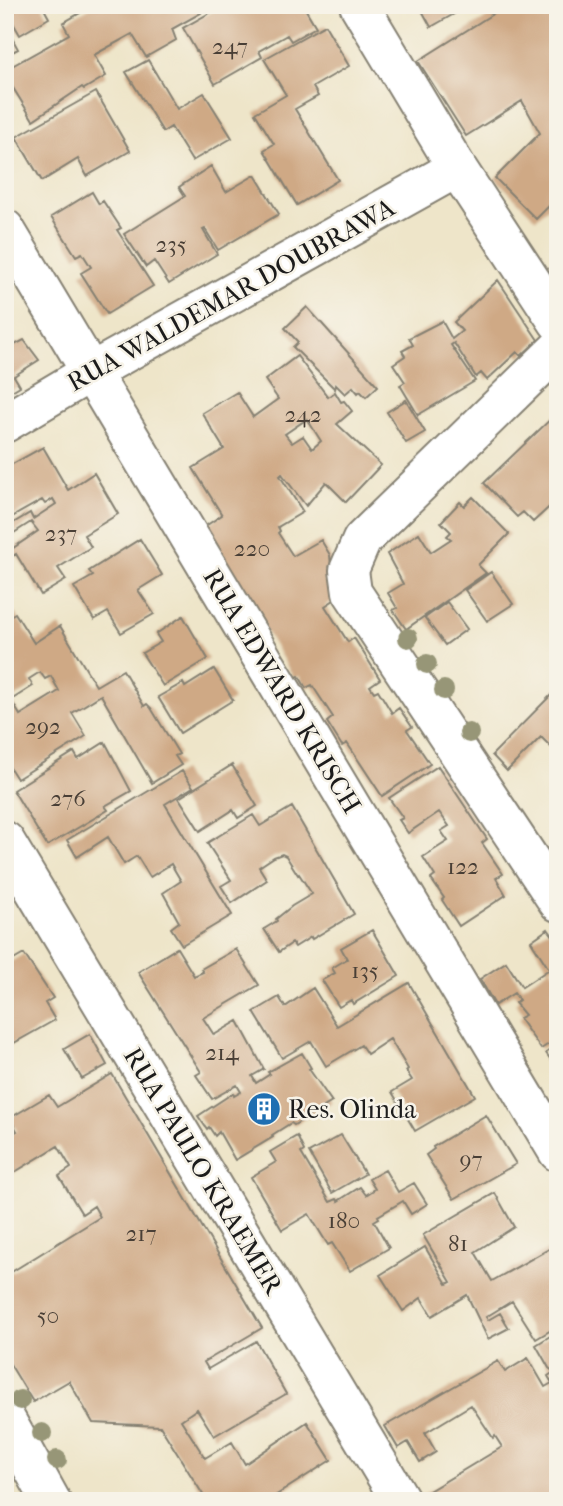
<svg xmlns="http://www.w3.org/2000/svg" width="563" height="1506" font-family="'IM FELL French Canon',serif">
  <rect width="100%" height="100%" fill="#f7f3e8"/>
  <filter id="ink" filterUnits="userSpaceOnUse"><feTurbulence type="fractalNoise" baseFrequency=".0143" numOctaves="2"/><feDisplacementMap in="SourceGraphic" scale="14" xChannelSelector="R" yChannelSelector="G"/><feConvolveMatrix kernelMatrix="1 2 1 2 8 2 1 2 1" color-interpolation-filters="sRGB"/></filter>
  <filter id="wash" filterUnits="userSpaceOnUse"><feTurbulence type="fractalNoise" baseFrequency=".00686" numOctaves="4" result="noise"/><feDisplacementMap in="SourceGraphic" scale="28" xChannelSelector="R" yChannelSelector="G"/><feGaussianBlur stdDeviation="1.57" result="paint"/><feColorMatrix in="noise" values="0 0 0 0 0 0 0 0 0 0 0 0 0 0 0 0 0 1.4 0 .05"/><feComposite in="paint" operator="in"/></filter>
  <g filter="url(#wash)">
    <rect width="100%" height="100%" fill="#eee5c9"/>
    <g id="blocks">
      <path fill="#cfa985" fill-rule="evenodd" d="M5 5H42L49 18 20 35 5 9Z
        M94 5H196L201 13 172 29 176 40 146 57 132 34 94 55 106 76 84 89 82 87 33 120 5 75V70L69 34 63 23Z
        M224 5H303L316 27 291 41 287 35 259 51 262 57 215 84 183 28Z
        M419 5H470L431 27Z
        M507 5H558V197L536 219 495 178 540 133 522 101 466 136 418 61Z
        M5 25 18 49 5 56Z
        M325 25 349 66 313 87 318 96 295 109 338 180 297 205 264 150 274 144 255 113 286 95 264 59Z
        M148 60 177 109 204 93 232 138 192 161 171 127 163 132 126 72Z
        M96 92 130 151 87 176 78 159 42 181 16 137Z
        M211 166 226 192 255 175 279 214 218 250 205 229 203 230 217 254 169 284 154 261 146 267 124 234 185 196 179 187Z
        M92 192 99 204 103 201 121 228 117 230 153 286 107 314 81 273 91 267 82 253 76 256 51 217Z
        M498 280 538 340 521 356 517 352 487 380 481 373 476 377 454 343 451 345 475 381 418 415 400 385 405 382 393 364 405 356 402 351 413 345 409 338 442 321 452 339 462 331 454 322Z
        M307 307 378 386 366 397 360 391 358 393 353 387 345 394 336 385 335 389 293 347 298 342 285 328Z
        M5 338 11 347 24 340 39 360 14 376 20 386 5 395Z
        M297 356 328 397 335 392 341 402 344 401 352 411 337 424 381 465 346 502 326 482 306 506 282 474 280 476 303 512 278 527 280 531 278 533 293 556 321 540 330 555 334 600 325 606 348 642 354 638 380 679 370 686 374 692 378 690 392 713 399 708 412 727 407 730 430 764 382 796 347 743 342 746 327 722 333 717 312 685 306 688 299 676 294 678 204 527 222 515 193 468 224 449 202 413 237 392 253 417 278 399 265 380ZM307 419 321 441 312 449 303 436 292 443 285 434Z
        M406 400 425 432 406 443 387 412Z
        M558 412V499L533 522 523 512 517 517 484 483Z
        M43 447 68 490 94 473 118 514 84 535 91 547 58 568 66 580 41 595 16 554 5 561V528L30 513 33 519 56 504 53 499 45 504 42 500 5 521V468ZM31 522 38 531 13 548 6 538Z
        M473 497 509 534 478 565 486 573 406 629 393 610 397 608 388 593 403 584 387 554 419 533 431 552 451 539 447 536 451 532 441 522 460 502 464 506Z
        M140 539 162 575 138 590 154 614 121 633 108 612 94 620 74 587 93 576 89 571Z
        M491 572 513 604 487 621 465 590Z
        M447 602 467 629 445 645 425 618Z
        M15 613 34 643 60 626 96 686 123 670 144 706 147 704 151 708 179 754 175 756 181 765 152 783 101 695 72 713 86 736 17 779 5 760V703L8 701 5 697V619ZM40 672 45 679 51 676 59 691 20 715 11 700 33 686 29 679Z
        M183 616 208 659 163 686 142 653 161 642 156 634Z
        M214 669 233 700 180 733 158 697 183 683 185 687Z
        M558 688V754L541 737 507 771 492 755Z
        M105 742 131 791 105 806 108 810 47 846 13 790 74 752 78 759Z
        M232 765 257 806 238 818 233 810 200 831 179 798Z
        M438 766 487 839 482 843 503 874 496 878 506 895 459 926 442 900 444 898 431 879 435 876 423 857 448 841 441 831 449 826 439 812 408 833 399 820 403 818 389 798Z
        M182 771 193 787 165 804 232 915 182 945 171 928 179 922 163 893 181 881 171 864 150 877 137 856 124 864 108 837 77 857 67 840Z
        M292 807 354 914 312 939 311 937 295 947 292 943 279 952 264 929 277 921 276 919 292 906 312 894 299 874 298 875 286 856 282 854 274 857 259 867 267 880 232 903 221 886 231 880 207 843 253 815 260 826Z
        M548 929 558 943V963L549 969 531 941Z
        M372 930 399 976 353 1004 351 1000 339 1007 322 980 335 973 332 968 347 959 341 948Z
        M177 948 194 976 203 972 201 969 236 949 259 985 203 1018 214 1035 238 1021 264 1069 252 1076 256 1083 270 1074 268 1072 302 1053 311 1068 309 1069 332 1102 294 1125 291 1123 272 1135 273 1137 235 1160 219 1132 215 1136 209 1127 207 1129 198 1116 233 1093 234 1096 241 1092 237 1085 212 1099 196 1075 201 1072 138 972Z
        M24 954 53 998 45 1003 55 1020 5 1048V965Z
        M506 962 522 987 551 968 558 978V1038L541 1049 519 1018 525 1015 515 1003 519 1000 514 993 495 1005 480 979Z
        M409 983 475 1096 415 1131 392 1092 412 1080 406 1071 408 1069 390 1039 367 1054 361 1045 326 1066 311 1041 282 1058 254 1012 279 997 285 1007 313 988 337 1026Z
        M90 1034 107 1065 82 1079 64 1049Z
        M558 1044V1070L546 1053Z
        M112 1074 262 1328 204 1362 208 1369 256 1341 286 1394 214 1436 197 1409 181 1420 205 1458 232 1442 245 1464 307 1422 331 1460 267 1501H207L160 1426 93 1423 69 1381 33 1402 5 1356V1276L100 1217 94 1206 82 1214 59 1176 71 1168 58 1146 5 1178V1137L17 1131 10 1118 49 1095 57 1107Z
        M486 1115 516 1164 454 1199 426 1155 434 1149 433 1147Z
        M341 1135 365 1174 332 1193 309 1153Z
        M297 1136 304 1151 301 1153 330 1202 337 1199 338 1201 360 1187 366 1195 375 1189 369 1179 385 1170 398 1192 414 1183 427 1204 411 1214 403 1201 378 1216 379 1218 374 1221 389 1248 350 1271 332 1243 328 1245 309 1214 282 1230 251 1177 276 1162 270 1152Z
        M495 1193 514 1227 475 1252 492 1281 558 1244V1326L536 1339 512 1301 486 1317 488 1320 500 1313 509 1328 488 1339 467 1295 432 1316 421 1298 403 1311 380 1275 425 1247 447 1284 451 1282 423 1235Z
        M558 1331V1501H420L419 1497 502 1447 495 1436 493 1438 471 1405 425 1433 436 1452 420 1462 408 1442 398 1448 385 1426 498 1361 505 1372 528 1358 545 1387 552 1383 548 1376 554 1372 549 1368 536 1345Z"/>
    </g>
  </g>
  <g filter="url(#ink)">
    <use href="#blocks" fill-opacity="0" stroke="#858072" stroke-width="2"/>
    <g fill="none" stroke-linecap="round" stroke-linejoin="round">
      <g stroke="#858072" stroke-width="42">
        <path id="minor" d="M359 5 457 168 558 322
          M5 229 558 1152
          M558 349 362 540 349 570 352 592 558 902
          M5 423 91 372 457 168
          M5 841 401 1501
          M5 1418 51 1501"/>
      </g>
      <use href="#minor" stroke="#fff" stroke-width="38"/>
    </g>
    <g fill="#979677">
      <circle cx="408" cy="638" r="10"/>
      <circle cx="427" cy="664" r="10"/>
      <circle cx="444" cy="690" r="10"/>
      <circle cx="469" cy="733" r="10"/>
      <circle cx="20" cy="1400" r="10"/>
      <circle cx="42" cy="1433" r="10"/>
      <circle cx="57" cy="1460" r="10"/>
    </g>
  </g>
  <defs>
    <g id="building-disc" transform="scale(1.75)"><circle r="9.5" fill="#1f6fb2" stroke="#f7f3e8"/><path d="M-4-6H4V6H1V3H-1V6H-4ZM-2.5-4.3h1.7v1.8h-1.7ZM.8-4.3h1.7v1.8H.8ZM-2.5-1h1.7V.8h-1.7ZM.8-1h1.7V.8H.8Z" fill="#fff"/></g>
  </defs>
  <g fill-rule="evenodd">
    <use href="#building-disc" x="264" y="1109"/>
  </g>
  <g text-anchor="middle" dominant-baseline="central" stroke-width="5" stroke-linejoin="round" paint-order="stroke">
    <g font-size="23" fill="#493f36">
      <text x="230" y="46">247</text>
      <text x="171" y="244">235</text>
      <text x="303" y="414">242</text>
      <text x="61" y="533">237</text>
      <text x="252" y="548">220</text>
      <text x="43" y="726">292</text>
      <text x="68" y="798">276</text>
      <text x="463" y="866">122</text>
      <text x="365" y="970">135</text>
      <text x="222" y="1052">214</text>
      <text x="471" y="1159">97</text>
      <text x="344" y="1220">180</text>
      <text x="141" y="1233">217</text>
      <text x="458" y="1243">81</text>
      <text x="48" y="1315">50</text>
    </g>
    <g font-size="26" fill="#1c1c1c" stroke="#f7f3e8">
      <text transform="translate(231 295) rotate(-29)">RUA WALDEMAR DOUBRAWA</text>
      <text transform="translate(282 691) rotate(59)">RUA EDWARD KRISCH</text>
      <text transform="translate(203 1171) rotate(59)">RUA PAULO KRAEMER</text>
    </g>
    <g font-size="26" fill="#1c1c1c" stroke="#f7f3e8" text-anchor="start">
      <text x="288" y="1109">Res. Olinda</text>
    </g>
  </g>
  <rect width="563" height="1506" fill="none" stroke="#f7f3e8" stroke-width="28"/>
</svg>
